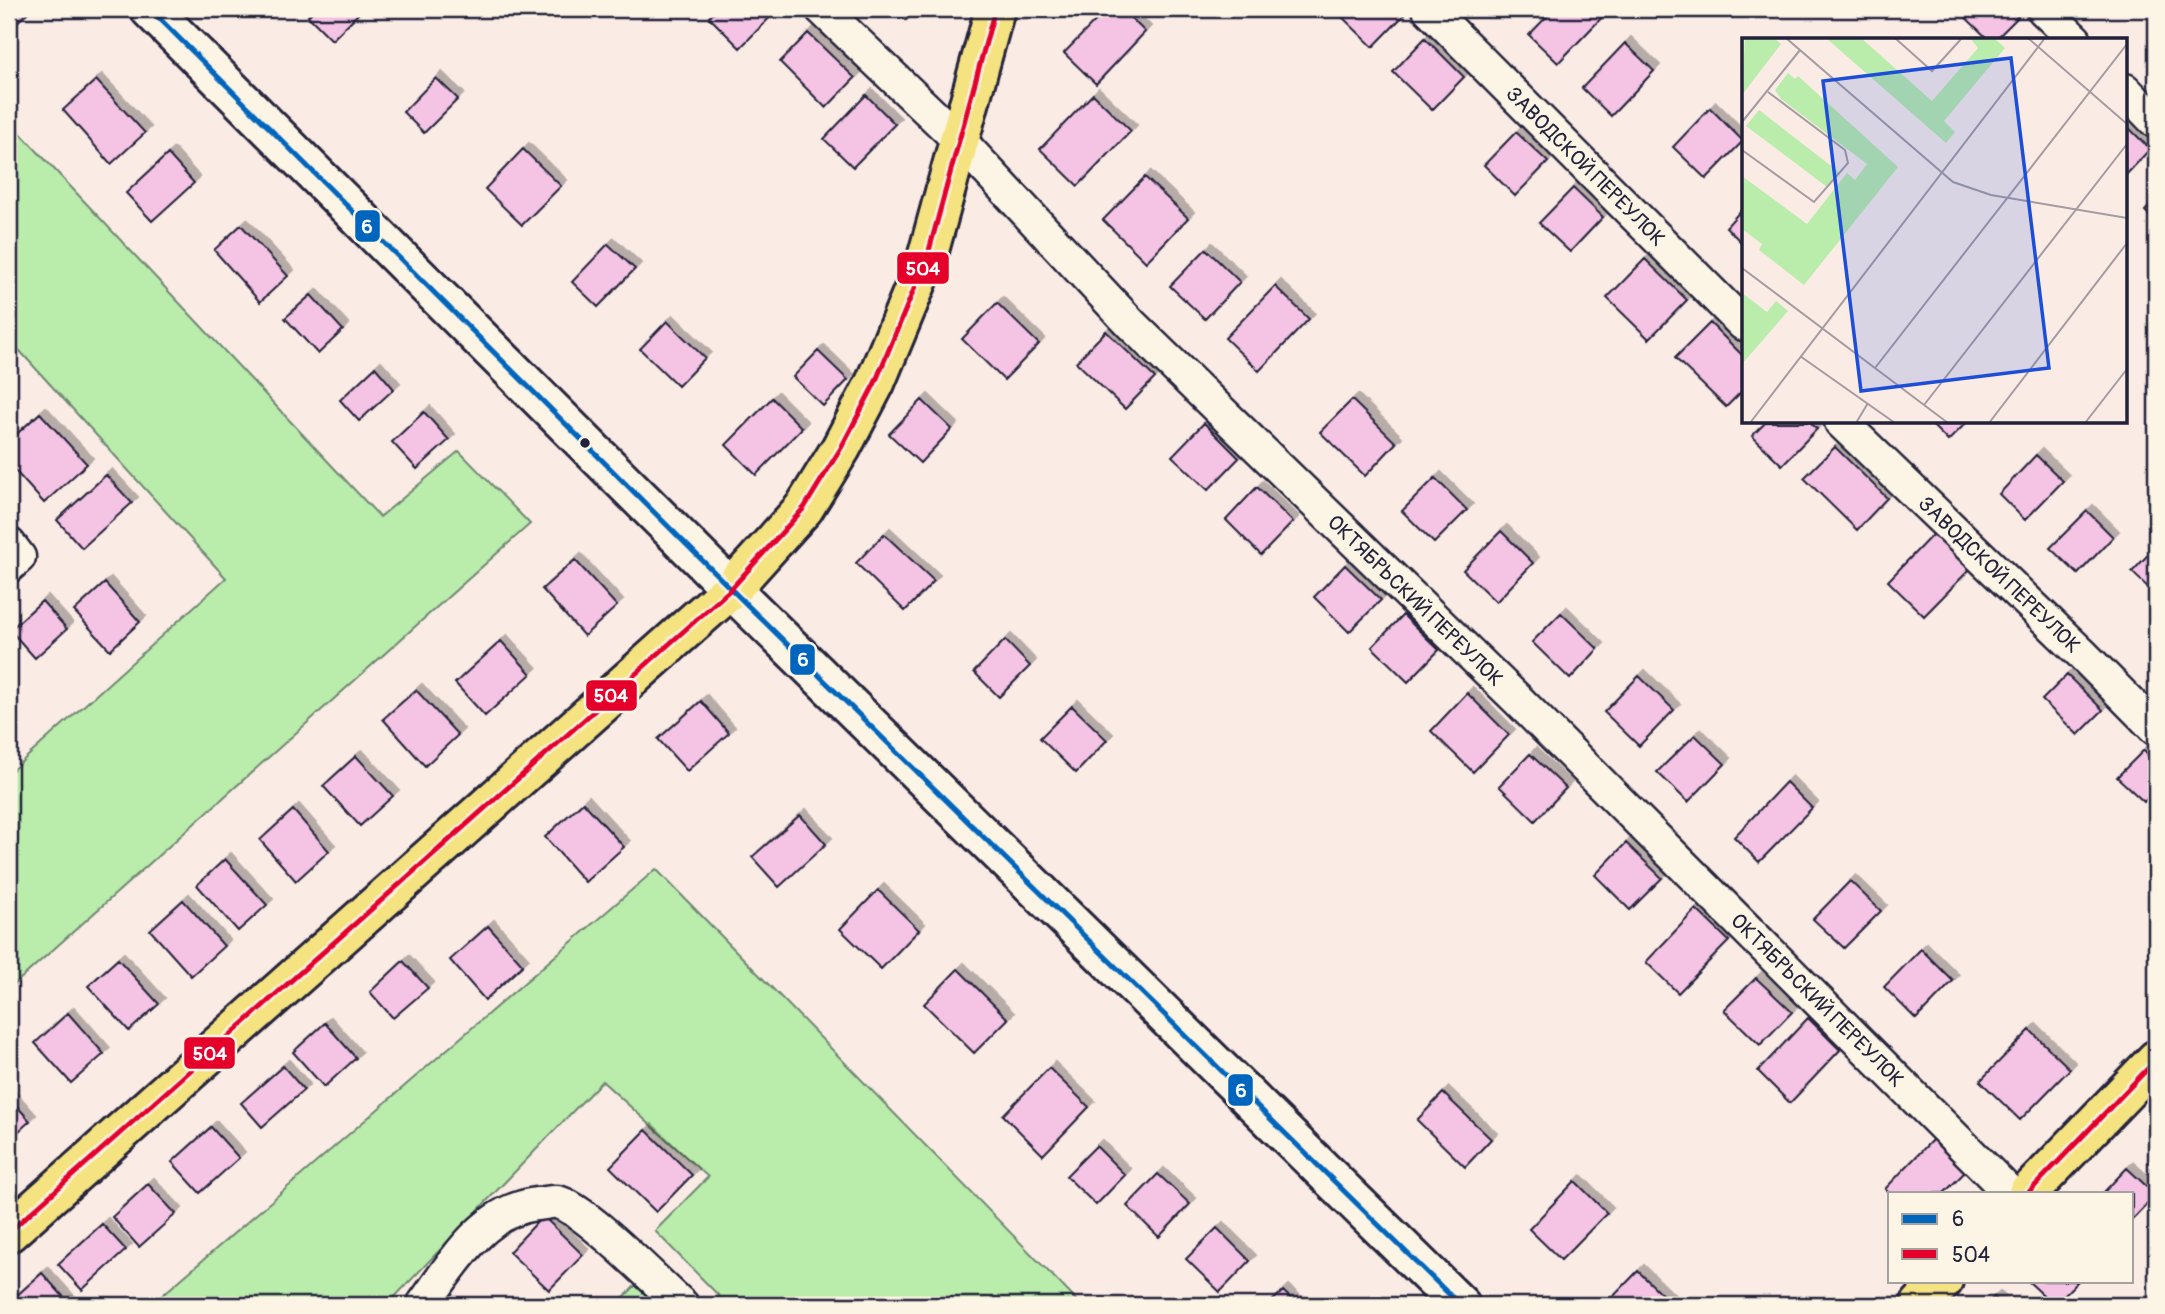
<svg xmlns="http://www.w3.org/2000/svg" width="2165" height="1314" font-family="Pangolin,sans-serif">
  <defs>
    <filter id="shadow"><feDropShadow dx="6" dy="-6" stdDeviation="0" flood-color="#0004"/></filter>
  </defs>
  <rect width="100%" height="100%" fill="#fbebe5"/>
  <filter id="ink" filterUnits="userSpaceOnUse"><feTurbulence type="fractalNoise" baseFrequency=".0143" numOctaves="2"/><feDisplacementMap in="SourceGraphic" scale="14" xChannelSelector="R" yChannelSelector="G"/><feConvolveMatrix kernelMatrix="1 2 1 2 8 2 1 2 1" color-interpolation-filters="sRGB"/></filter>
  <g filter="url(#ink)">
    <path fill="#baecab" stroke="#6e8773" stroke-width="2" d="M9 121 380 517 459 451 530 524 9 989V773L226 578 9 339Z
      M656 869 1081 1305H728L655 1231 708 1177 602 1081 387 1305H151Z
      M638 1283 659 1305H616Z"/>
    <path fill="#f5c3e4" stroke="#22223b" stroke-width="2" filter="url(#shadow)" d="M9 9H25L28 12 9 30Z
      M315 9H363L332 40 308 16Z
      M718 9H778L740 48 709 17Z
      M894 9H917L906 20Z
      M1107 9H1122L1145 32 1096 84 1064 53Z
      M1334 9H1398L1404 15 1373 47Z
      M1554 9H1608L1609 10 1558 63 1529 35Z
      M1957 9H2009L2018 17 1995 40H1989Z
      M808 33 855 78 826 108 780 62Z
      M1425 38 1464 77 1432 110 1393 72Z
      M1625 43 1654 71 1611 116 1582 88Z
      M436 78 458 99 424 133 403 112Z
      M96 80 145 133 111 164 63 110Z
      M1093 94 1131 131 1078 186 1040 149Z
      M866 95 895 124 853 167 824 139Z
      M1710 108 1743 141 1706 179 1673 147Z
      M2125 124 2150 149 2125 176Z
      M1516 132 1548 162 1515 196 1484 165Z
      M523 149 561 186 522 225 485 189Z
      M168 154 194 183 152 221 126 193Z
      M1145 177 1188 218 1146 262 1103 220Z
      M1573 188 1603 217 1570 252 1539 223Z
      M2156 199V222L2145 211Z
      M1743 208V244L1726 227Z
      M241 225 288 276 260 302 214 250Z
      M608 244 635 269 598 307 572 282Z
      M1206 249 1240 282 1205 319 1170 286Z
      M1645 259 1687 300 1649 339 1607 298Z
      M1275 286 1309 319 1259 371 1225 338Z
      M311 295 343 330 318 354 285 318Z
      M997 303 1039 344 1004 380 962 339Z
      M667 321 705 358 678 386 640 349Z
      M1710 323 1743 356V390L1726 407 1675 358Z
      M1106 331 1155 378 1125 409 1076 362Z
      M818 351 848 380 823 406 793 377Z
      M375 367 394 389 359 421 340 400Z
      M772 398 802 428 756 475 726 445Z
      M922 400 952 429 920 463 889 434Z
      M1352 400 1396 443 1365 476 1320 432Z
      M424 412 449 440 417 469 392 442Z
      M40 413 87 464 44 503 9 464V441Z
      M1766 422H1810L1817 429 1782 465 1752 436Z
      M1929 422H1967L1948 441Z
      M1204 423 1239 458 1208 490 1172 456Z
      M1835 447 1887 498 1857 530 1804 478Z
      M2036 455 2063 481 2025 520 1999 494Z
      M106 475 132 503 82 548 57 520Z
      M1435 478 1467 510 1434 543 1402 511Z
      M1257 487 1293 522 1261 555 1226 520Z
      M2087 511 2113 537 2078 574 2050 548Z
      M1501 531 1533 563 1496 602 1463 570Z
      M1935 532 1972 567 1924 616 1888 581Z
      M884 534 934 581 905 611 856 563Z
      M2156 546V595L2132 572Z
      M575 560 617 606 584 636 542 589Z
      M1345 565 1381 600 1349 632 1314 597Z
      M105 583 140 622 110 650 74 611Z
      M42 601 67 629 35 658 10 630Z
      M1561 613 1598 649 1570 679 1532 642Z
      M1403 615 1439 650 1408 682 1372 647Z
      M1005 640 1030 666 999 697 974 672Z
      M501 641 531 674 485 716 455 683Z
      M2067 675 2103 710 2078 735 2042 700Z
      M1639 676 1674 710 1639 746 1604 712Z
      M416 690 458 735 425 766 383 719Z
      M1467 693 1509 735 1473 772 1431 731Z
      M701 701 729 733 687 771 658 739Z
      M1072 706 1107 740 1076 773 1040 738Z
      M1695 735 1725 764 1688 802 1657 772Z
      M2144 750 2156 763V789L2144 802 2117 777Z
      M1530 754 1566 788 1535 821 1499 786Z
      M356 756 393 796 360 826 323 786Z
      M1786 782 1812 808 1759 862 1734 837Z
      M583 802 624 847 585 882 545 837Z
      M293 810 329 851 296 881 260 840Z
      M800 815 826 844 779 887 752 857Z
      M1626 843 1662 878 1630 910 1595 875Z
      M225 859 267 905 238 931 197 885Z
      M1850 881 1881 911 1844 948 1813 919Z
      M878 890 919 930 881 969 840 929Z
      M183 900 224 946 191 976 150 930Z
      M1696 909 1729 941 1678 993 1646 962Z
      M488 926 523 965 485 1000 450 960Z
      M1921 949 1953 981 1916 1019 1884 987Z
      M118 959 159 1004 129 1031 88 986Z
      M403 961 428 988 393 1018 370 992Z
      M958 969 1008 1019 974 1053 924 1004Z
      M1756 978 1792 1012 1760 1045 1724 1010Z
      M68 1013 104 1054 71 1083 35 1043Z
      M1808 1018 1840 1050 1790 1103 1758 1071Z
      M325 1023 356 1058 324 1087 293 1052Z
      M2030 1030 2070 1069 2020 1120 1980 1081Z
      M283 1066 304 1090 262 1127 241 1103Z
      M1049 1068 1089 1107 1043 1155 1003 1115Z
      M1443 1093 1491 1139 1465 1167 1417 1120Z
      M9 1097 30 1121 9 1140Z
      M211 1127 239 1158 200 1193 172 1162Z
      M646 1130 692 1175 656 1212 610 1167Z
      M1936 1136 1969 1168 1944 1193 1890 1194 1885 1189Z
      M1096 1146 1125 1175 1096 1205 1066 1176Z
      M2127 1168 2156 1195 2132 1220V1193H2103Z
      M1158 1174 1190 1204 1159 1237 1127 1206Z
      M1575 1181 1607 1213 1561 1260 1529 1229Z
      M148 1184 176 1214 139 1247 112 1217Z
      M543 1216 583 1255 549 1290 509 1252Z
      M102 1224 126 1250 82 1290 58 1264Z
      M1217 1228 1250 1261 1220 1292 1186 1259Z
      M1638 1271 1673 1305H1605Z
      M42 1273 71 1305H20L14 1298Z
      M2028 1281H2078L2054 1305Z
      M1283 1291 1298 1305H1268Z
      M1994 1297 2002 1305H1986Z"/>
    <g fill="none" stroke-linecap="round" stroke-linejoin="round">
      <g stroke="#22223b" stroke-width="37">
        <g id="minor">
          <path id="s1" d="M822 9 960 141 1131 324 1519 701 2010 1193"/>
          <path id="s2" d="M1429 9 1743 324"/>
          <path d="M2043 9 2075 40"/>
          <path d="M2125 90 2156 122"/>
          <path id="s3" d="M1841 422 2082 654 2156 729"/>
          <path d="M9 544 19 557 9 566"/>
          <path d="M423 1305C452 1265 482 1211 536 1204 542 1204 552 1201 557 1202 584 1207 658 1284 682 1305"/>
        </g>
      </g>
      <g stroke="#22223b" stroke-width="44">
        <path id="secondary" d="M150 9 731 589 1460 1305"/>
      </g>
      <g stroke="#22223b" stroke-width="44">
        <path id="primary" d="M2028 1193 2156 1060
          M9 1232 731 589 804 508 841 448 875 383 927 258 995 9
          M1920 1305 1943 1281"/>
      </g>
      <use href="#minor" stroke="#fcf5e5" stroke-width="32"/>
      <use href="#secondary" stroke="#fcf5e5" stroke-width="38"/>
      <use href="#primary" stroke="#f5e382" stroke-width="38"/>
      <g stroke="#fcf5e5" stroke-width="10">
        <path id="bus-1" d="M150 9 731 589 1460 1305"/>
      </g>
      <g stroke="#fcf5e5" stroke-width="10">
        <path id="bus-2" d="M2028 1193 2156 1060
          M9 1232 731 589 804 508 841 448 875 383 927 258 995 9"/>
      </g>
      <use href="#bus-1" stroke="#0065bd" stroke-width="5"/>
      <use href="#bus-2" stroke="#e4002b" stroke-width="5"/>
    </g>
  </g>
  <circle fill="#22223b" stroke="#fcf5e5" stroke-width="2.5" cx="585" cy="443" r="6"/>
  <g text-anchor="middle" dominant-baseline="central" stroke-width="6" stroke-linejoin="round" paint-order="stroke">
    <g font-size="21" fill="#22223b" stroke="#fcf5e5">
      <text stroke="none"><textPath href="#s2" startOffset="222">ЗАВОДСКОЙ ПЕРЕУЛОК</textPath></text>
      <text stroke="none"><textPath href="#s3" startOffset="220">ЗАВОДСКОЙ ПЕРЕУЛОК</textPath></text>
      <text stroke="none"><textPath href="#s1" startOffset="838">ОКТЯБРЬСКИЙ ПЕРЕУЛОК</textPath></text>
      <text stroke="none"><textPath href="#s1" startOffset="1405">ОКТЯБРЬСКИЙ ПЕРЕУЛОК</textPath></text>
    </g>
  </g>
  <g transform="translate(1742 38)">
    <rect width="385" height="385" fill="#fbebe5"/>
    <path d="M3 0H32L39 6 0 57ZM84 0H119L190 63 236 10 228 0H252L263 10 202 83 213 94 204 105ZM46 35 53 41 56 38 156 129 62 247 17 212 20 206 0 191V138L65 186 105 135 113 142 125 126 39 61 33 52ZM17 72 97 134 85 149 4 88ZM0 255 25 274 34 263 46 273 0 326Z" fill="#baecab"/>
    <path fill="none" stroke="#a49ba1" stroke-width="2" d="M44 0 211 144 249 157 385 180M153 0 190 33 220 0M286 0 385 86M0 84 58 12M0 112 72 164 106 125 103 112 26 54M0 230 206 385M58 318 153 385M133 330 385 6M182 367 385 106M8 385 303 0M114 385 126 365M247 385 385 205M343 385 385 331"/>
    <path fill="#1d4ed8" fill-opacity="0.15" stroke="#1d4ed8" stroke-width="3.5" d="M269 20 307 330 119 353 81 43Z"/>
    <rect width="385" height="385" fill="none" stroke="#22223b" stroke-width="3.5"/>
  </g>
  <g stroke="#fcf5e5" stroke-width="2.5">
    <rect x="354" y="209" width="27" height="34" rx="7" fill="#0065bd"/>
    <rect x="896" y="251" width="54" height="34" rx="7" fill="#e4002b"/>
    <rect x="789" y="643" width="27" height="33" rx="7" fill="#0065bd"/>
    <rect x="585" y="679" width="53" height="33" rx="7" fill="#e4002b"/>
    <rect x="183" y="1036" width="53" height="34" rx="7" fill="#e4002b"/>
    <rect x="1227" y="1073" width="27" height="34" rx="7" fill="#0065bd"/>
  </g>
  <g font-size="19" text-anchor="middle" font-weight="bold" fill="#fff">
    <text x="367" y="233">6</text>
    <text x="923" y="275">504</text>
    <text x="803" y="666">6</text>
    <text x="611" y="702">504</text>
    <text x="210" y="1060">504</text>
    <text x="1241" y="1097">6</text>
  </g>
  <rect width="2165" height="1314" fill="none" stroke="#fcf5e5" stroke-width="35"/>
  <rect x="18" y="18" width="2130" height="1279" fill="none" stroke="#22223b" stroke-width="2.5" filter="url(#ink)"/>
  <rect x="1888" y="1192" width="245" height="91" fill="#fcf5e5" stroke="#a5a1a1" stroke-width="2"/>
  <rect x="1902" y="1214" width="35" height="10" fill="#0065bd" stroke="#a5a1a1" stroke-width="2"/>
  <text x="1952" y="1226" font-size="21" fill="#22223b">6</text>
  <rect x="1902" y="1249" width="35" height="10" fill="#e4002b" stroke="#a5a1a1" stroke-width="2"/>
  <text x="1952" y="1262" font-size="21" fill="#22223b">504</text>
</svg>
